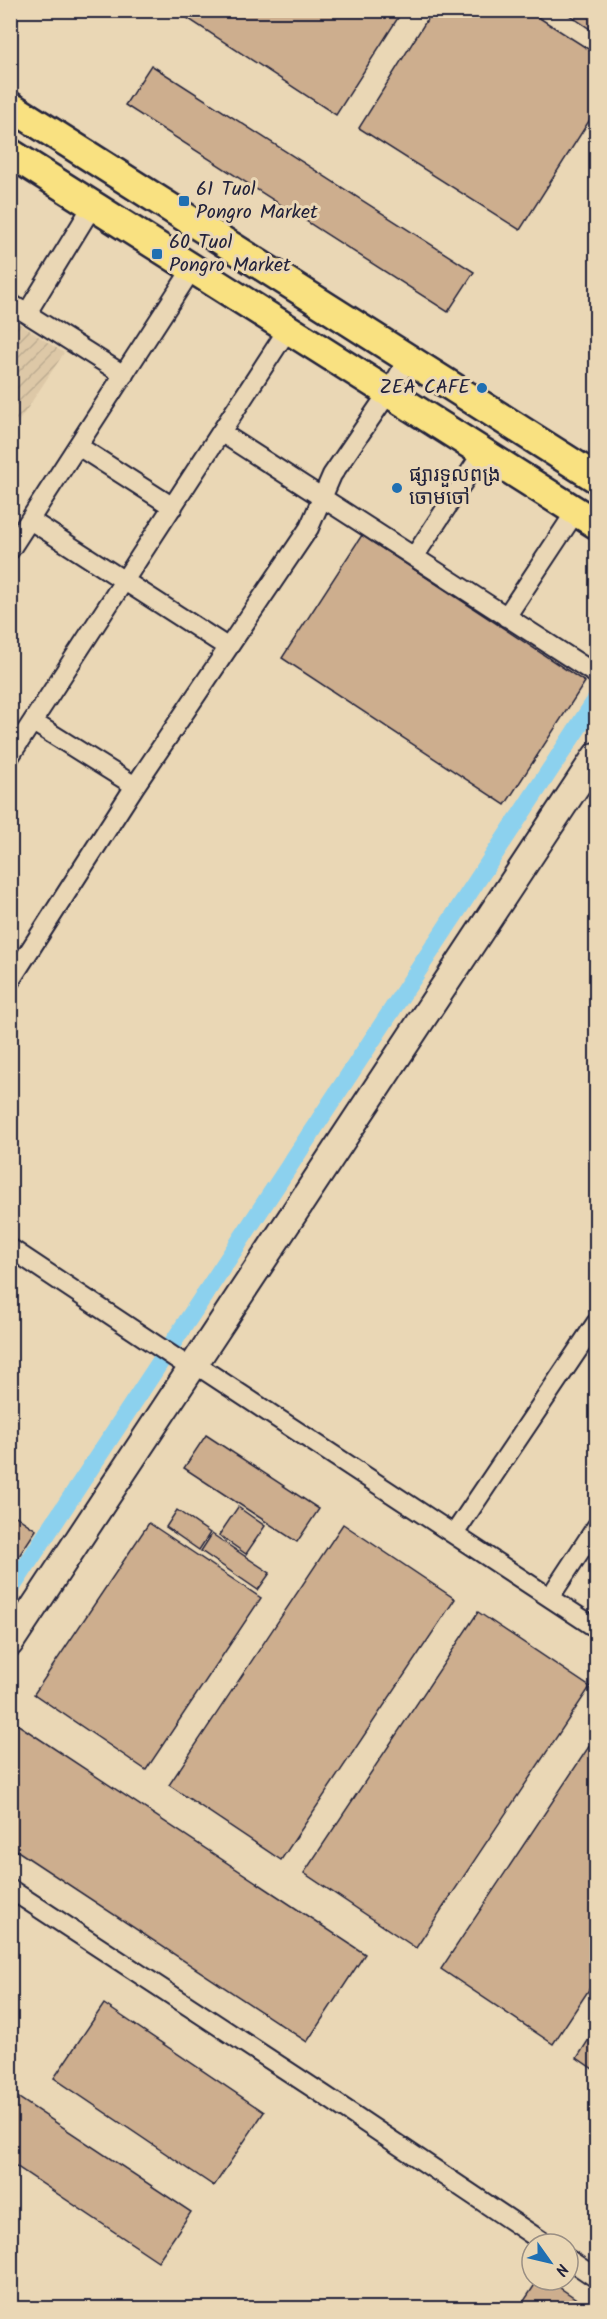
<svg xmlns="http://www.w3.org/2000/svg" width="607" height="2319" font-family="Kalam,'Noto Sans Khmer',sans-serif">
  <defs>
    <pattern id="industrial-furrows" width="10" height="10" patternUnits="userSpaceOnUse" patternTransform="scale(1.5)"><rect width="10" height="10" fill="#ddc8a7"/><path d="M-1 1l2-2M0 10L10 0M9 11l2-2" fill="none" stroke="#bdac91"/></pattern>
  </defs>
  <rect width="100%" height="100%" fill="#ead7b5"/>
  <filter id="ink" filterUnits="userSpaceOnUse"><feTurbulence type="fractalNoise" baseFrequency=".0167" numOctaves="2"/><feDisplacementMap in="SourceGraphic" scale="12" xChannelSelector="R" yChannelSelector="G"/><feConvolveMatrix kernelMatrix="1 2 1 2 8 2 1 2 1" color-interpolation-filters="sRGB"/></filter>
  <g filter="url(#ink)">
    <path fill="url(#industrial-furrows)" d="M11 318 64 353 11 433Z"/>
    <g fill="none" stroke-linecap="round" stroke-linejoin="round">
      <path stroke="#8cd1ee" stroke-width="18" d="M10 1590 596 700"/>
    </g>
    <path fill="#cdae8e" stroke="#22223b" stroke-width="1.5" d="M175 10H403L336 115Z
      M433 10H527L596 54V110L520 230 359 128Z
      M562 10H596V33Z
      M151 65 474 272 448 312 125 105Z
      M362 535 585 682 505 805 282 658Z
      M206 1435 319 1509 297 1542 184 1468Z
      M238 1507 265 1526 246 1554 219 1535Z
      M177 1510 210 1533 199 1550 166 1527Z
      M10 1512 36 1530 15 1562 10 1559Z
      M149 1523 261 1598 146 1770 34 1694Z
      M343 1524 455 1599 281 1860 169 1785Z
      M212 1534 270 1573 258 1590 201 1551Z
      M478 1612 590 1687 416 1948 304 1873Z
      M17 1724 365 1954 307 2042 10 1846V1733Z
      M596 1736V1979L553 2044 441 1969Z
      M104 2004 264 2112 214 2186 54 2078Z
      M596 2028V2071L577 2058Z
      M10 2092 191 2212 158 2261 10 2162Z
      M538 2280H548L590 2308H529L522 2304Z"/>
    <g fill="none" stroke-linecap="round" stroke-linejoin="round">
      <g stroke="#22223b" stroke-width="22">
        <path id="street" d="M10 303 124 375
          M27 313 93 205
          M222 433 594 673
          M78 446 173 507
          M30 520 227 647
          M10 550 192 269
          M414 557 483 452
          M506 617 576 511
          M33 722 135 786
          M10 756 288 329
          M10 981 135 786 309 528 332 475 388 393 408 359
          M10 1248 192 1369
          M195 1364 596 1628
          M454 1534 596 1323
          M550 1597 596 1527
          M10 1889 324 2095 546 2244
          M568 2259 596 2278"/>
      </g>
      <g stroke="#22223b" stroke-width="30">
        <path id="secondary" d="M10 1643 596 756"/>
      </g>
      <g stroke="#22223b" stroke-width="33">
        <path id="primary" d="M10 106 596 478
          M10 153 596 524"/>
      </g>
      <use href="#street" stroke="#ead7b5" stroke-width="18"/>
      <use href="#secondary" stroke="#ead7b5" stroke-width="26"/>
      <use href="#primary" stroke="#f9e181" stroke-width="28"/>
    </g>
  </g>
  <g fill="#1f6fb2" stroke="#ead7b5" stroke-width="2">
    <rect x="178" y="195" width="12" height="12" rx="3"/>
    <rect x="151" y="248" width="12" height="12" rx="3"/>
    <circle cx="482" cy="388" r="6"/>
    <circle cx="397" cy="488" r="6"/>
  </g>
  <g text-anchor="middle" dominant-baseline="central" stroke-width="6" stroke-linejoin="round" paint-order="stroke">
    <g font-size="20" fill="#22223b" stroke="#ead7b5" text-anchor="start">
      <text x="196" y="190">61 Tuol<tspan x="196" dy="23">Pongro Market</tspan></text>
      <text x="169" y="243">60 Tuol<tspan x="169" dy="23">Pongro Market</tspan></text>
      <text x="470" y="388" text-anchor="end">ZEA CAFE</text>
      <text x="409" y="476">ផ្សារទួលពង្រ<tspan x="409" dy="23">ចោមចៅ</tspan></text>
    </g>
  </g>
  <rect width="607" height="2319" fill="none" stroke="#ead7b5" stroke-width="36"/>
  <rect x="18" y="18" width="571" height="2283" fill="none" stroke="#22223b" stroke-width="2" filter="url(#ink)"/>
  <g transform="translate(550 2262) rotate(124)"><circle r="28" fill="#ead7b5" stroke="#9a8f84" stroke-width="1.5"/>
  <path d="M0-4.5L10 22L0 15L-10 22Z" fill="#1f6fb2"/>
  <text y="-9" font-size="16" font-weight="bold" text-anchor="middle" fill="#22223b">N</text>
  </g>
</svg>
